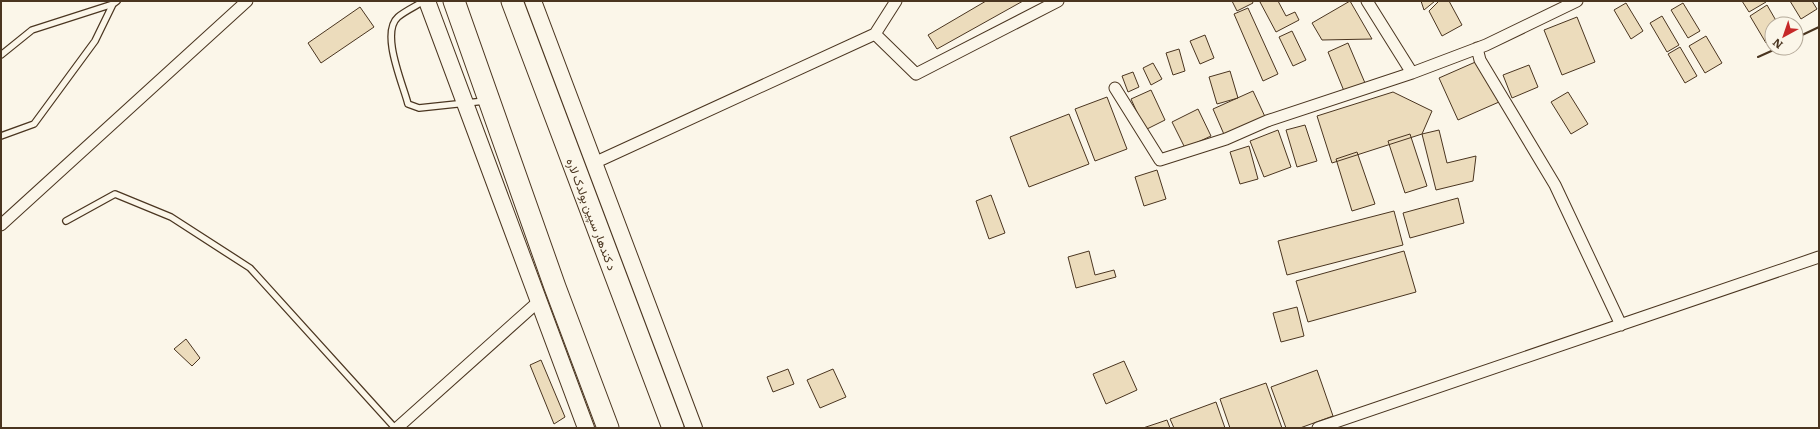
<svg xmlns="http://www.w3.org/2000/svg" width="1820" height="429" font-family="Literata,Vazirmatn,serif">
  <rect width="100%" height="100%" fill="#fbf6e9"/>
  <path fill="#ecdcbc" stroke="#4a3520" d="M986 1H1023L937 49 928 35Z
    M1232 1H1252L1253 3 1237 11Z
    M1262 1H1278L1286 16 1295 12 1299 20 1276 32 1260 2Z
    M1350 1 1372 39 1322 40 1312 23Z
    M1421 1H1435L1424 10Z
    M1439 1H1449L1462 25 1442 36 1429 11Z
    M1742 1H1765L1766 2 1749 12Z
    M1790 1H1812L1817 9 1801 19Z
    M1626 3 1643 31 1631 39 1614 10Z
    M1683 3 1700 31 1688 38 1671 10Z
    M1767 5 1778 24H1772V39L1766 43 1750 16Z
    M360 7 374 27 321 63 308 43Z
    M1248 8 1278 74 1263 81 1234 14Z
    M1662 16 1679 45 1667 52 1650 23Z
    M1577 17 1595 62 1562 75 1544 30Z
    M1292 31 1306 60 1293 66 1279 37Z
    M1205 35 1214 58 1200 64 1190 41Z
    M1706 36 1722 63 1705 73 1689 46Z
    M1348 43 1365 83 1344 91 1328 52Z
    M1680 47 1697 76 1685 83 1668 54Z
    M1179 49 1185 71 1173 75 1166 53Z
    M1480 60 1499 102 1458 120 1439 78Z
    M1153 63 1162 79 1151 85 1143 68Z
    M1529 65 1538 87 1512 98 1503 75Z
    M1230 71 1238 98 1217 104 1209 77Z
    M1133 72 1139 87 1128 92 1122 76Z
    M1151 90 1165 120 1145 130 1131 99Z
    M1253 91 1267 121 1226 139 1213 109Z
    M1393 92 1432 111 1422 134 1332 163 1317 116Z
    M1568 92 1588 124 1571 134 1551 102Z
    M1107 97 1127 149 1095 161 1075 109Z
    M1198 109 1211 136 1185 148 1172 122Z
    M1069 114 1089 164 1029 187 1010 137Z
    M1305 125 1317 161 1297 167 1286 130Z
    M1278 130 1291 167 1264 177 1250 141Z
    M1439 130 1447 163 1476 156 1473 181 1436 190 1422 134Z
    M1410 134 1427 186 1405 193 1388 141Z
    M1249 146 1258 179 1240 184 1230 152Z
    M1357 152 1375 204 1352 211 1336 159Z
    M1157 170 1166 199 1144 206 1135 177Z
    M991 195 1005 233 989 239 976 201Z
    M1458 198 1464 223 1410 238 1403 213Z
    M1394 211 1403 245 1287 275 1278 241Z
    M1089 251 1095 275 1114 270 1116 277 1076 288 1068 257Z
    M1404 251 1416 292 1308 322 1296 281Z
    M1297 307 1304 336 1281 342 1273 313Z
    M186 339 200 358 192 366 174 349Z
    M541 360 565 417 554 424 530 365Z
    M1124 361 1137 390 1106 404 1093 374Z
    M788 369 794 384 773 392 767 377Z
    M833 369 846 397 820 408 807 380Z
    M1317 370 1333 416 1300 428H1286L1271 387Z
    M1266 383 1282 428H1230L1220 399Z
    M1216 402 1225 428H1174L1170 419Z
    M1167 420 1170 428H1143Z"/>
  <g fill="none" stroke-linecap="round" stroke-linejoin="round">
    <g stroke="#4a3520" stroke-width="8">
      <path id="lane" d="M424 1C416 6 405 11 398 17 380 33 403 84 408 104L419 108 485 101
        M1 55 32 30 113 4
        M1 136 34 124 95 41 113 4 117 1
        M66 221 115 194 171 217 250 268 395 428"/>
    </g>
    <g stroke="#4a3520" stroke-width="13">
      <path id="street" d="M875 34 896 1
        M1477 48 1480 60 1555 185 1621 325
        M1412 73 1486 45 1577 1
        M1115 88 1160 160 1226 139 1267 121 1412 73 1367 1
        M594 163 875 34 916 74 1058 1
        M1 225 247 1
        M397 428 539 301
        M1318 428 1819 257"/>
    </g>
    <g stroke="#4a3520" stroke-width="18">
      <path id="secondary" d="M427 1 586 428
        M533 1 694 428"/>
    </g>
    <g stroke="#4a3520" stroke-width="23">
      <path id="highway" d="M454 1 555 287 608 428
        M512 1 673 428"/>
    </g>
    <use href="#lane" stroke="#fbf6e9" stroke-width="5.5"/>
    <use href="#street" stroke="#fbf6e9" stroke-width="11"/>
    <use href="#secondary" stroke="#fbf6e9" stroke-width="16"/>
    <use href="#highway" stroke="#fbf6e9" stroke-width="21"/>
    <path stroke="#4a3520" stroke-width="2" d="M1800 36 1819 27
      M1758 57 1778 48"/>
  </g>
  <g text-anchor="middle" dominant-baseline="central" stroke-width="3" stroke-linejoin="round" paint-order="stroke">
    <g font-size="12" fill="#4a3520" stroke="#fbf6e9">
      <text transform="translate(592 214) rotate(69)">د کندهار سپین بولدک لاره</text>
    </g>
  </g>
  <rect width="1820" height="429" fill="none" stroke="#4a3520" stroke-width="4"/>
  <g transform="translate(1784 36) rotate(220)"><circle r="19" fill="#fbf6e9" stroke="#b4a999"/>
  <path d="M0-3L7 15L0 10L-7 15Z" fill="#c62828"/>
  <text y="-6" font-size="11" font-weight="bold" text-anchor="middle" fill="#4a3520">N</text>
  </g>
</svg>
